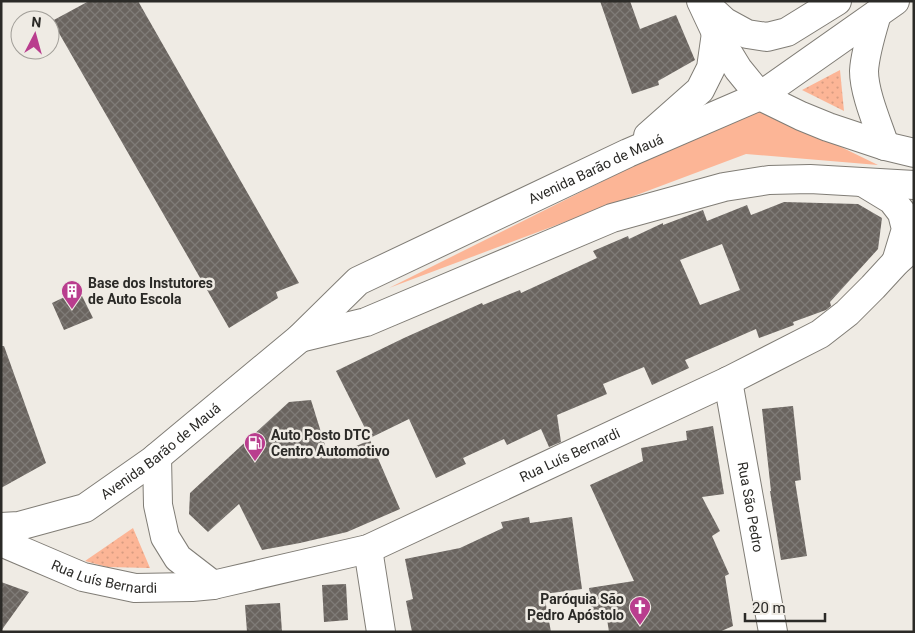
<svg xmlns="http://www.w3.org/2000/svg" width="915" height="633" font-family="Roboto,sans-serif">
  <defs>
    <pattern id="grass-dots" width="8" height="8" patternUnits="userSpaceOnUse" patternTransform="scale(1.25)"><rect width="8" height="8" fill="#fcb596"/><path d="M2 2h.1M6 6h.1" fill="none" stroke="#d89c81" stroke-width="1.8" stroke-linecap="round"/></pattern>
    <pattern id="building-cross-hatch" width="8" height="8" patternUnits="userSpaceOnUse" patternTransform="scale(1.25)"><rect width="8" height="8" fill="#6a645f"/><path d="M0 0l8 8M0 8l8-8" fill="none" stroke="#7f7b77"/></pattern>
  </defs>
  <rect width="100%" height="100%" fill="#efebe4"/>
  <path fill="url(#grass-dots)" d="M840 70 844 111 802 90Z
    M133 528 150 568 107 567 85 561Z"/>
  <path fill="#fcb596" d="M755 105 878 165 746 154 389 288Z"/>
  <path fill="url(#building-cross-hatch)" fill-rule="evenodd" d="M89 1H138L299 283 276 292 278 298 229 328 52 21Z
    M600 1H630L640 29 676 15 695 60 658 81 659 85 632 94Z
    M784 202 858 204 882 218 878 249 830 302 831 306 826 310 793 322 794 325 759 338 756 329 685 360 689 368 652 385 644 367 603 384 607 394 557 415 561 442 549 447 541 429 507 445 504 439 463 458 466 464 436 478 409 419 370 438 336 371 404 338 482 303 483 305 520 290 521 293 597 258 593 251 628 236 629 239 663 223V225L703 210 707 221 747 205 751 215ZM722 244 740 290 700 305 680 260Z
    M79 290 93 318 64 330 52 303Z
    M1 346H4L46 463 1 488Z
    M311 400 329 458 370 440 400 509 347 532 300 543 262 550 239 504 208 532 189 514 190 493 289 402Z
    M793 406 801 480 795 481 807 556 781 560 770 491H771L762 409Z
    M713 426 724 494 702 497 720 531 712 536 729 574 725 576 733 626 719 632H609L607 619 593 621 589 588 634 581 590 485 643 461 641 448 687 440 686 431Z
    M529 517 530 523 572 517 582 589 544 594 551 632H412L406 601 413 599 405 559 460 548 503 528 501 522Z
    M1 582 29 592 1 631Z
    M346 584 348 620 324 622 322 585Z
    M280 603 282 632H247L245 605Z"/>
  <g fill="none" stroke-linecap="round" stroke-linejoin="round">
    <g stroke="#807d76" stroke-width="30">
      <g id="street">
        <path d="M864 183 892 200 902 213 906 229 896 262"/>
        <path id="s1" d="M728 381 773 632"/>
        <path d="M157 457 158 505 165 537 178 558 213 585"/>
        <path id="s2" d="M1 542 83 577 135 588 192 587 213 585 368 549 728 381 820 334 847 313 873 287 896 262 914 246"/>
        <path d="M368 549 381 632"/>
      </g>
    </g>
    <g stroke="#807d76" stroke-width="30">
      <path id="secondary" d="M702 1 725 22 747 34 767 37 787 32 837 1
        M760 96 895 1"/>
    </g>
    <g stroke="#807d76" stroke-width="30">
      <g id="primary">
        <path d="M701 1 716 33 738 69 760 96 801 116 828 127 885 146 914 153"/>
        <path d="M877 14C872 31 865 53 864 71 864 93 878 125 885 146"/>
        <path d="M648 136 700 90 711 68 716 33"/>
        <path d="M300 338 366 322 612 218 724 187 769 180 810 179 914 185"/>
        <path id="s3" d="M1 527 19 526 85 508 152 461 300 338 358 281 628 153 760 96"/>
      </g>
    </g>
    <use href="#street" stroke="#fff" stroke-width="28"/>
    <use href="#secondary" stroke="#fff" stroke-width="28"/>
    <use href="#primary" stroke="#fff" stroke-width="28"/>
  </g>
  <defs>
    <g id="building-pin" transform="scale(1.125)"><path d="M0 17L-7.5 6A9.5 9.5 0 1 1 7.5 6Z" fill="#b93d8e" stroke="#efebe4"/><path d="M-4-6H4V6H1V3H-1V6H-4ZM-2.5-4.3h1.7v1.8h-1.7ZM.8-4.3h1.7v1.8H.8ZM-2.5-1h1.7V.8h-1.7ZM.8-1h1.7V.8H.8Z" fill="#fff"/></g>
    <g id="fuel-pin" transform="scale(1.125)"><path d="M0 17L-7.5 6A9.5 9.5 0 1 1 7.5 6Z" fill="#b93d8e" stroke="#efebe4"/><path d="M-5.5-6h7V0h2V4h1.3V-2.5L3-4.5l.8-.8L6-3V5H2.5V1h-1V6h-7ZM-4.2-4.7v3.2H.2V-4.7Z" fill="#fff"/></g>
    <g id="church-pin" transform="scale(1.125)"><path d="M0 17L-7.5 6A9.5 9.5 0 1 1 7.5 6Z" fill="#b93d8e" stroke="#efebe4"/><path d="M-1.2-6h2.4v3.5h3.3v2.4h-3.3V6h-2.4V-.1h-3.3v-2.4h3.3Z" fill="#fff"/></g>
  </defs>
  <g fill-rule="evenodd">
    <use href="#building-pin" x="72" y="291"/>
    <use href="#fuel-pin" x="255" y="443"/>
    <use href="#church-pin" x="640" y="607"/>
  </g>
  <g text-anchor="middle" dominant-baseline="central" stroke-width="5" stroke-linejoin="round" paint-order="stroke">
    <g font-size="14" fill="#2b2a27" stroke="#efebe4">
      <text stroke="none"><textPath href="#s3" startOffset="705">Avenida Barão de Mauá</textPath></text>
      <text stroke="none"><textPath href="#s3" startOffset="181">Avenida Barão de Mauá</textPath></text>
      <text stroke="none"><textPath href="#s2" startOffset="602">Rua Luís Bernardi</textPath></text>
      <text stroke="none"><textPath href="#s1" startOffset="128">Rua São Pedro</textPath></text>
      <text stroke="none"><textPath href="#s2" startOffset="110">Rua Luís Bernardi</textPath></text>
    </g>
    <g font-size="14" font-weight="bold" fill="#2b2a27" stroke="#efebe4" text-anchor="start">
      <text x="88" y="283">Base dos Instutores<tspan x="88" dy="16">de Auto Escola</tspan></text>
      <text x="271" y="435">Auto Posto DTC<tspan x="271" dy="16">Centro Automotivo</tspan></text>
      <text x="624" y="599" text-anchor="end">Paróquia São<tspan x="624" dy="16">Pedro Apóstolo</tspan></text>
    </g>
  </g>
  <rect width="915" height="633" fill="none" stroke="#2b2a27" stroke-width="5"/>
  <g transform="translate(35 35) rotate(6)"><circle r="24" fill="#efebe4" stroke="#a19e98"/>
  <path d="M0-4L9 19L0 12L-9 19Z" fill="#b93d8e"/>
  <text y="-8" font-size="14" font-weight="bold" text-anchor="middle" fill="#2b2a27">N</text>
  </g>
  <path d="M745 613v8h80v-8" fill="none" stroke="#2b2a27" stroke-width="2.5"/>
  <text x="752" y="613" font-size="15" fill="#2b2a27" stroke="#efebe4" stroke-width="4" paint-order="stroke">20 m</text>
</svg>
